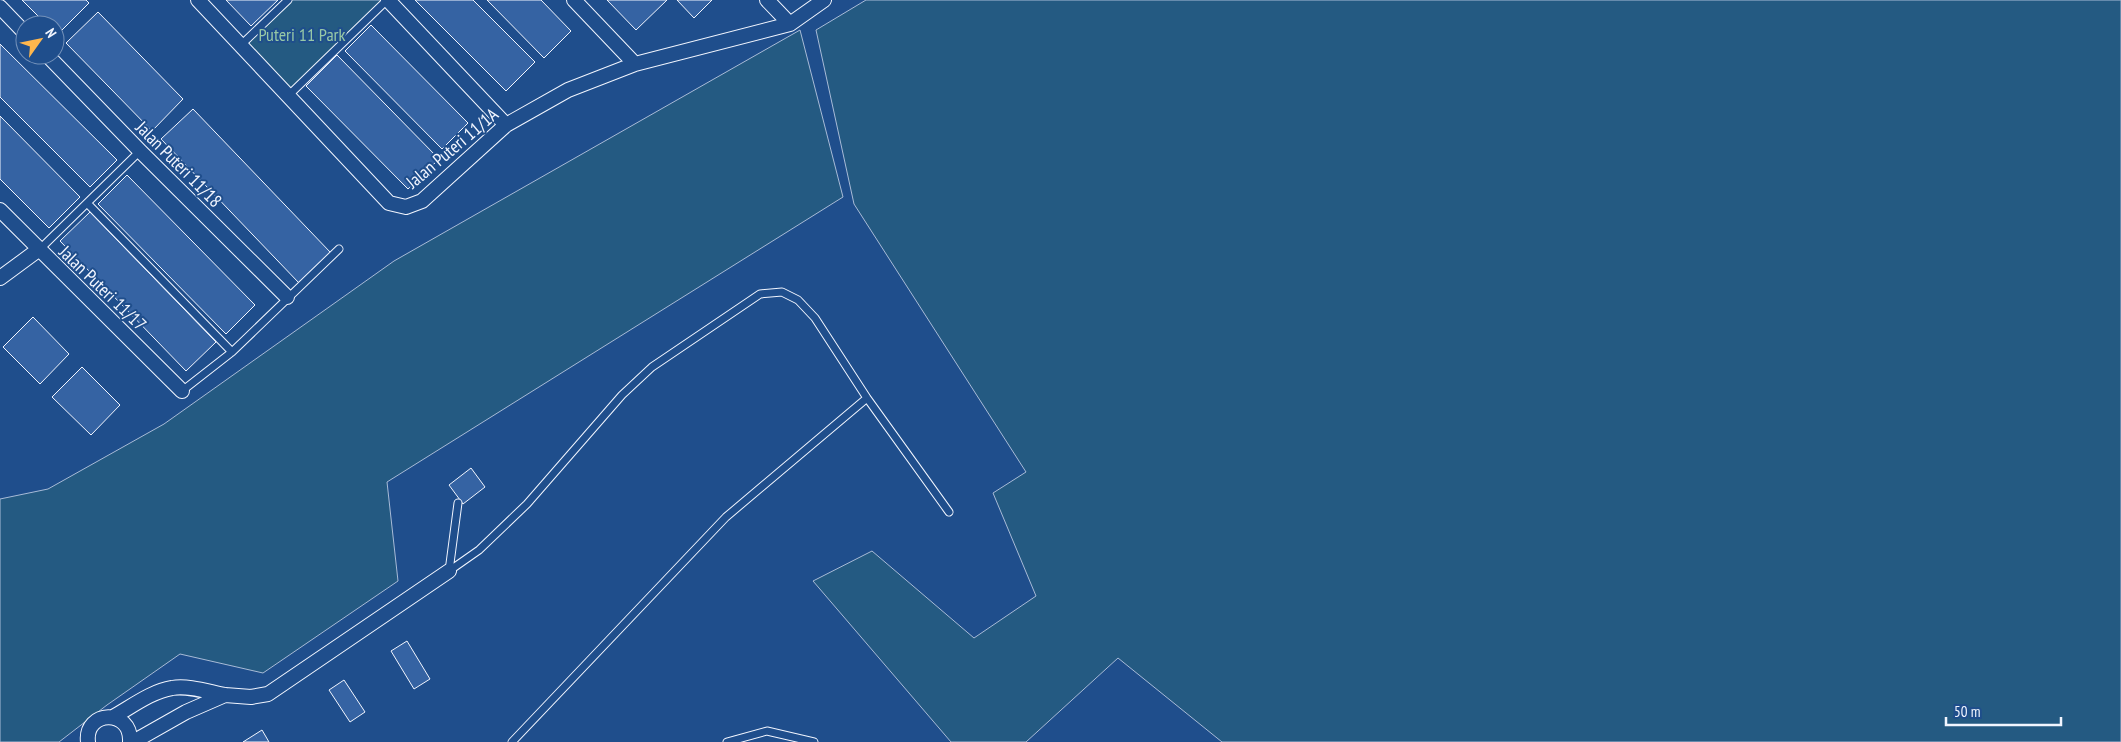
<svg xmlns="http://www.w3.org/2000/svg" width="2121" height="742" font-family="'PT Sans Narrow',sans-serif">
  <rect width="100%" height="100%" fill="#1f4e8c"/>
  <path fill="#245a82" stroke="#a8bbd7" d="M288 0H387L289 95 241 45Z
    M866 0H2121V742H1222L1118 658 1026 742H951L813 581 872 551 974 638 1036 596 993 493 1026 472 854 204 816 30Z
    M800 30 843 197 387 482 398 581 263 673 180 654 107 705 59 742H0V499L48 489 164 424 394 261Z"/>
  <path fill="#3563a3" stroke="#f2f6ff" d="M22 0H86L89 3 57 35 55 34V25H47Z
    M226 0H278L251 26Z
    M415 0H473L535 62 506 91Z
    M487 0H541L571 31 544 58Z
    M607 0H667L636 30Z
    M677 0H712L694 18Z
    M98 12 183 99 152 131 66 43Z
    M371 25 468 123 442 149 345 51Z
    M0 44 117 160 90 187 0 97Z
    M337 55 439 159 408 189 306 86Z
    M193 109 331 253 299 283 161 139Z
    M0 116 80 197 49 228 0 179Z
    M127 175 255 305 226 334 98 204Z
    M90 212 216 342 186 371 60 241Z
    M33 317 69 354 40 384 3 347Z
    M82 367 120 405 91 435 52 397Z
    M471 468 485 487 463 504 449 485Z
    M407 641 430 679 414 689 391 651Z
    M344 680 365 712 350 722 329 690Z
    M262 730 269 742H243Z"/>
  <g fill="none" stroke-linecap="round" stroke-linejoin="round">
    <g stroke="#f2f6ff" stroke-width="9">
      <path id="service" d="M241 45 288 0
        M289 95 387 0
        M87 203 232 352
        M39 250 140 151
        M182 391 232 352 339 249
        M449 571 479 550 527 504 622 395 652 367 760 294 782 292 798 300 815 318 867 398 949 512
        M449 571 458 503
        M512 742 726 517 867 398
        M727 742 767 731 814 742"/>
    </g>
    <g stroke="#f2f6ff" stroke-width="16">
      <path id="minor" d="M198 0 389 203 406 207 422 201 506 125 568 90 635 64 790 24 824 0
        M388 0 506 125
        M574 0 635 64
        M767 0 790 24
        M0 7 25 33
        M47 55 140 151 287 297
        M0 210 182 391
        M0 278 38 250
        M225 695 251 697 268 694 449 571
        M113 717C131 707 152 691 172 688 188 685 209 692 225 695L186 712 133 742
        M88 742C84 710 132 708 130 742"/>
    </g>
    <use href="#service" stroke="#1f4e8c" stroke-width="7"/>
    <use href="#minor" stroke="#1f4e8c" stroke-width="14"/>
  </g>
  <g text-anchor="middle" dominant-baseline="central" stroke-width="4" stroke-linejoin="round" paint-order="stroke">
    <g font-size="18" fill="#97c8a6" stroke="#1f4e8c">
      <text x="302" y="34">Puteri 11 Park</text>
    </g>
    <g font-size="18" fill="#f2f6ff" stroke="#1f4e8c">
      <text transform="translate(452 148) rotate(-40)">Jalan Puteri 11/1A</text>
      <text transform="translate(179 164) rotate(45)">Jalan Puteri 11/18</text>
      <text transform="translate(103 288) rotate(44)">Jalan Puteri 11/17</text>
    </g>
  </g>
  <g transform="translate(40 40) rotate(57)"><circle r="24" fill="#1f4e8c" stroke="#7391ba"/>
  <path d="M0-4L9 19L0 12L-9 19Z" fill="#ffb74d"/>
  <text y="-8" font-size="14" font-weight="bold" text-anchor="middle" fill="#f2f6ff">N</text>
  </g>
  <path d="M1946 717v8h115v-8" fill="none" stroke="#f2f6ff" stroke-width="2.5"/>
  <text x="1954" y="717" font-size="15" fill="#f2f6ff" stroke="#1f4e8c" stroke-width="4" paint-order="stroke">50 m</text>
</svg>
